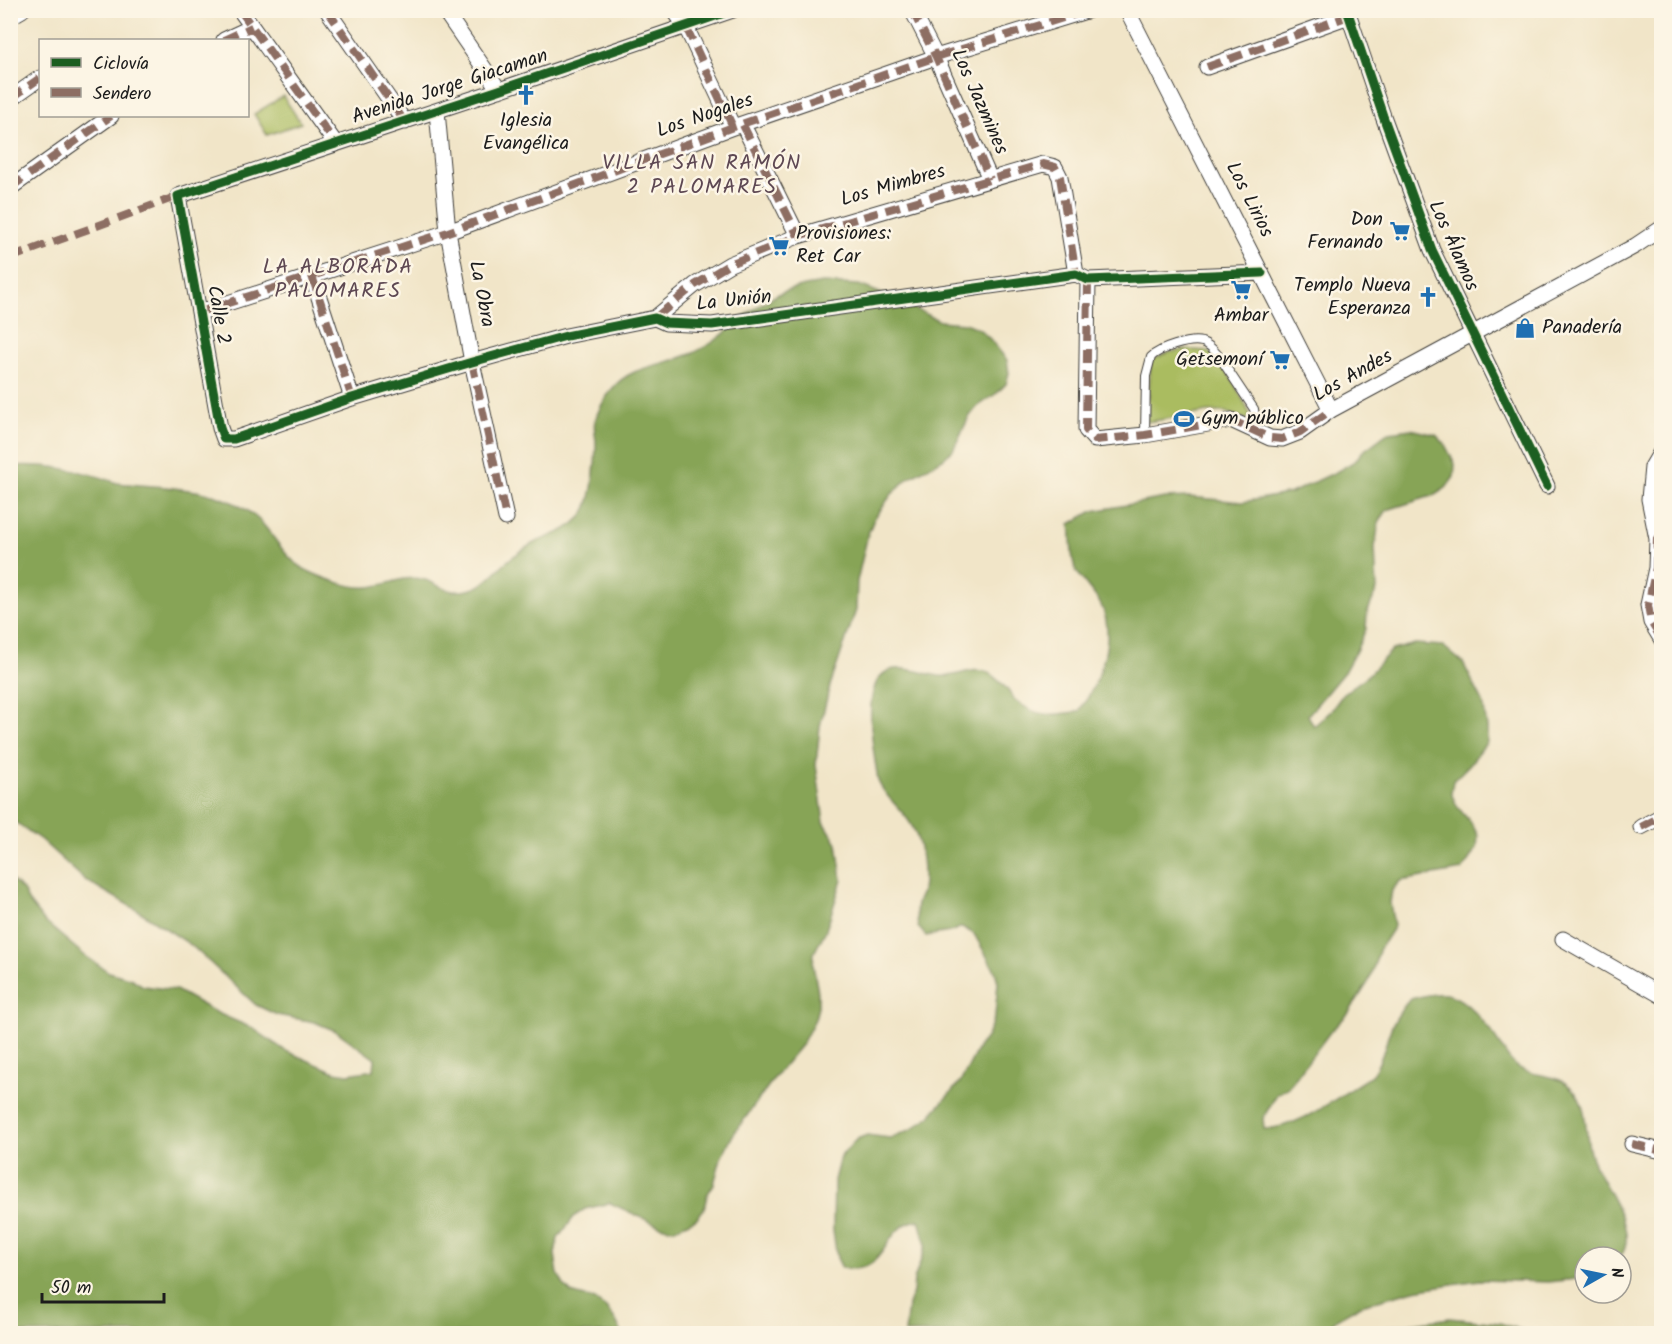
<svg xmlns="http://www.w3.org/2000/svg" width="1672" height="1344" font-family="Kalam,sans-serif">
  <rect width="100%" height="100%" fill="#fcf5e5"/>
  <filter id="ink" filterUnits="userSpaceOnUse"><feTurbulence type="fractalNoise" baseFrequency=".0167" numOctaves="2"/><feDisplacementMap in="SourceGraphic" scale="12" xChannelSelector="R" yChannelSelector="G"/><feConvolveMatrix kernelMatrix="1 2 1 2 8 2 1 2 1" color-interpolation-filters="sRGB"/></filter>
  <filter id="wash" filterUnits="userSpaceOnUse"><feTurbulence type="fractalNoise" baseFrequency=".008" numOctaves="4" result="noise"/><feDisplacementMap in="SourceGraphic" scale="24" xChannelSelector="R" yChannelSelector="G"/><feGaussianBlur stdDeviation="1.35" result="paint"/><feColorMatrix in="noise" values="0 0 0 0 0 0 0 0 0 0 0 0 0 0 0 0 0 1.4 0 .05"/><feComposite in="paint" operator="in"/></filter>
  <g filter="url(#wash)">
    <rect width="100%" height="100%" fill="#f1e5c8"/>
    <path fill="#aabc60" stroke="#636c3e" stroke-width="1.5" d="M283 96 301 123 267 135 254 114Z
      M1184 350C1192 350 1200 349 1208 352 1224 360 1242 398 1250 414L1248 420 1225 412H1208L1147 422 1151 360 1170 352Z"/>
    <path fill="#87a456" stroke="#526039" stroke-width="1.5" d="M823 283 859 285 893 298 940 321 965 323 979 329 990 339 1007 360 1009 373 1006 384 997 393 977 407 969 417 953 450 943 459 908 478 891 495 874 519 868 534 857 581 856 610 830 686 820 726 816 765 824 822 837 843 842 880 826 930 814 953 813 965 818 992V1007L815 1019 802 1044 777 1074 733 1135 721 1158 714 1184 707 1195 704 1209 696 1219 674 1229 660 1226 610 1203 585 1209 574 1217 558 1238 555 1254 558 1274 564 1285 571 1293 595 1300 606 1308 615 1319 622 1333H11L10 879 23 890 28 901 44 921 84 955 109 972 132 979 143 986 176 990 215 1012 252 1028 286 1051 335 1072 348 1074 374 1070 375 1059 336 1031 314 1022 277 1015 256 1005 191 945 142 913 85 880 41 840 11 819V466C45 464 85 470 117 483 164 488 222 485 259 520 276 537 284 559 308 571 322 578 353 589 368 587 386 586 404 575 422 579 433 581 443 591 455 591 485 592 491 573 511 558 519 553 526 547 534 543 552 534 566 533 581 517 593 504 596 461 596 443 596 436 593 427 595 421 598 410 606 397 612 389 630 366 661 366 685 356 697 352 711 344 721 336 726 333 729 327 734 324 749 313 766 299 783 292 796 287 810 285 823 283Z
      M1411 429 1436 435 1444 443 1455 464 1454 477 1446 488 1435 495 1387 510 1379 522 1375 547 1377 590 1367 613 1366 629 1356 651 1344 672 1308 715 1314 726 1330 712 1344 693 1366 677 1392 650 1415 644 1443 646 1463 663 1483 702 1487 727V742L1470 764 1453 781 1451 793 1457 806 1472 824 1478 836 1477 848 1462 870 1400 881 1392 890 1390 903 1394 926 1380 948 1369 981 1348 1014 1330 1032 1289 1087 1277 1094 1263 1118 1264 1129C1296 1127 1325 1106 1351 1089 1358 1083 1367 1080 1373 1073 1384 1059 1385 1041 1392 1026 1397 1016 1403 1007 1410 999 1422 996 1434 993 1446 994 1466 997 1488 1026 1498 1042 1504 1050 1509 1062 1518 1067 1536 1079 1559 1071 1575 1092 1588 1109 1585 1133 1590 1153 1597 1181 1643 1229 1620 1257H1585V1278L1548 1282 1479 1280 1414 1290 1361 1305 1338 1318 1328 1327 1313 1333H905L908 1305 913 1292 914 1280 926 1245 919 1220C879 1226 891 1276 842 1268L837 1258 833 1231 834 1180 840 1157 857 1139 867 1135 890 1138 912 1129 929 1117 961 1081 978 1048 987 1036 995 1016 998 982 995 971 974 934 962 927 950 932 926 936 918 927C917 920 915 911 917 904 918 899 921 895 922 891 925 872 922 847 914 830 906 811 886 800 878 781 875 756 856 675 894 669 909 667 925 674 939 676 954 679 974 665 989 673 994 677 1002 683 1006 688 1009 691 1011 696 1014 699 1036 718 1053 716 1079 711 1099 683 1117 638 1101 605 1094 592 1083 583 1076 570 1070 558 1072 538 1070 524L1093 511 1165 498 1189 497 1243 502 1291 493 1336 472 1355 461 1362 452 1389 432Z
      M1449 1318 1500 1323 1531 1333H1371L1388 1327Z"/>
  </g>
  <g filter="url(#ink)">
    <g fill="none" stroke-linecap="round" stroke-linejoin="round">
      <g stroke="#3c3a36" stroke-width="10">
        <path id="lane" d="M1145 435 1146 376 1151 357C1160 348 1189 339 1202 342 1209 344 1214 350 1218 355L1254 409 1257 431"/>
      </g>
      <g stroke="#3c3a36" stroke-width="17">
        <path id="street" d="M240 10 336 144
          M327 10 405 122
          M444 10 499 90
          M674 10 686 27 733 127
          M733 10 499 90 178 196 220 428 224 439H234L352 398 472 362 566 336 655 318 666 323 712 325 1076 274 1088 280 1262 273
          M912 10 936 57 990 179
          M1127 10 1331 410
          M1347 10 1383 116 1432 250 1547 486
          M10 17 22 10
          M224 40 252 27
          M1207 67 1349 16
          M10 99 40 78
          M437 111 448 232 472 362 506 518
          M743 125 798 236
          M10 188 111 116
          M312 276 352 398
          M1088 280 1086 430 1095 440 1145 435 1231 420 1270 438 1282 439 1300 432 1331 410 1635 246 1662 228
          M200 312 448 232 733 127 936 57 1089 10
          M655 318 695 285 730 264 798 236 1043 164 1055 167 1060 177 1076 274
          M1662 538 1657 539 1656 568 1648 605 1651 622 1662 640
          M1657 539 1649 499 1652 467 1662 450
          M1641 827 1662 816
          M1563 939 1662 996
          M1632 1144 1662 1151"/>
      </g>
      <use href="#lane" stroke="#fff" stroke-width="8"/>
      <use href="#street" stroke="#fff" stroke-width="15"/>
      <path stroke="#8d6e63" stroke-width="8" stroke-dasharray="15 8" stroke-linecap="butt" d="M240 10 336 144
        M327 10 405 122
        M912 10 936 57 990 179
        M686 27 733 127
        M224 40 252 27
        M1207 67 1349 16
        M10 99 40 78
        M743 125 798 236
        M1043 164 1055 167 1060 177 1076 274 712 325 666 323 655 318 695 285 730 264 798 236Z
        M10 188 111 116
        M10 258 178 196
        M312 276 352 398
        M1088 280 1086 430 1095 440 1145 435 1231 420 1270 438 1282 439 1300 432 1331 410
        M200 312 448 232 733 127 936 57 1089 10
        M472 362 506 518
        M1662 538 1657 539 1656 568 1648 605 1651 622 1662 640
        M1641 827 1662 816
        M1632 1144 1662 1151"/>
      <g stroke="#fcf5e5" stroke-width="13">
        <path id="cycleway" d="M733 10 499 90 178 196 220 428 224 439H234L352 398 472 362 566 336 655 318 666 323 712 325 1076 274 1088 280 1262 273
          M1347 10 1383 116 1432 250 1547 486"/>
      </g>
      <use href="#cycleway" stroke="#1b5e20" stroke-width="9"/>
    </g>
  </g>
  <defs>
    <g id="church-bare" transform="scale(1.62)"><path d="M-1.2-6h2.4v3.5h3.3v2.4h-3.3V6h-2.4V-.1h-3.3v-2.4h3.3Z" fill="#1f6fb2" stroke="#fcf5e5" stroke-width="2.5" paint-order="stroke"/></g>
    <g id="supermarket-bare" transform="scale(1.62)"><path d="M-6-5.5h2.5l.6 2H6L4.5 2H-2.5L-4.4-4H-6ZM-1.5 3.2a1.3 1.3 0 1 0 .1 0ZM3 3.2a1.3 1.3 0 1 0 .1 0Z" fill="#1f6fb2" stroke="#fcf5e5" stroke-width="2.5" paint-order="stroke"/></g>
    <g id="shop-bare" transform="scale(1.62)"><path d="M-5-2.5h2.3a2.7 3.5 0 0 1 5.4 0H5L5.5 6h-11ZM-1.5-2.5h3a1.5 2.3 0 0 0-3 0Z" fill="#1f6fb2" stroke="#fcf5e5" stroke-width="2.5" paint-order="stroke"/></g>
    <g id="stadium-bare" transform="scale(1.62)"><path d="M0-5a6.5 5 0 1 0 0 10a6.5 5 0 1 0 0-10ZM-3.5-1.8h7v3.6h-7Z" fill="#1f6fb2" stroke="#fcf5e5" stroke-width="2.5" paint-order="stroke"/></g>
  </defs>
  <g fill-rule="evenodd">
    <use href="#church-bare" x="526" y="95"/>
    <use href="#supermarket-bare" x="1400" y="231"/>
    <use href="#supermarket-bare" x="779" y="246"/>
    <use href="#supermarket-bare" x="1241" y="290"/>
    <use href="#church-bare" x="1428" y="297"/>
    <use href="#shop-bare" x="1525" y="328"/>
    <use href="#supermarket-bare" x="1280" y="360"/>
    <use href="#stadium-bare" x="1184" y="419"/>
  </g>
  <g text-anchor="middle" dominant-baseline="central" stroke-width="5" stroke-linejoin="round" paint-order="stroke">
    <g font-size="20" fill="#1c1c1c" stroke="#fcf5e5">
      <text transform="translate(450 87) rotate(-18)">Avenida Jorge Giacaman</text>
      <text transform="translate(979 102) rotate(66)">Los Jazmines</text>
      <text transform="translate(705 116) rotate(-19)">Los Nogales</text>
      <text transform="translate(893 186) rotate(-16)">Los Mimbres</text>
      <text transform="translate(1249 200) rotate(63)">Los Lirios</text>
      <text transform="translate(1453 246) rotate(66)">Los Álamos</text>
      <text transform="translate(481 294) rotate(79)">La Obra</text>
      <text transform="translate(734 301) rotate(-6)">La Unión</text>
      <text transform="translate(218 315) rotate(80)">Calle 2</text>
      <text transform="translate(1353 376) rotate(-29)">Los Andes</text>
    </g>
    <g font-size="20" fill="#1c1c1c" stroke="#fcf5e5" text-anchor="end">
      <text x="526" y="121" text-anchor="middle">Iglesia<tspan x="526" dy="23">Evangélica</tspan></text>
      <text x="1383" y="220">Don<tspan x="1383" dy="23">Fernando</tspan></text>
      <text x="796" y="234" text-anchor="start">Provisiones:<tspan x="796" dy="23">Ret Car</tspan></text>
      <text x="1411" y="286">Templo Nueva<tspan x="1411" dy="23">Esperanza</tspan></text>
      <text x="1241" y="316" text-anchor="middle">Ambar</text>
      <text x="1542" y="328" text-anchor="start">Panadería</text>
      <text x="1263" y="360">Getsemoní</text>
      <text x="1201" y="419" text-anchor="start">Gym público</text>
    </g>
    <g font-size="21" letter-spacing="1.5" fill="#5e4853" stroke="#fcf5e5">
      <text x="702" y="163">VILLA SAN RAMÓN<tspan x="702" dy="24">2 PALOMARES</tspan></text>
      <text x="338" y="267">LA ALBORADA<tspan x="338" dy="24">PALOMARES</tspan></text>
    </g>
  </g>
  <rect width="1672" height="1344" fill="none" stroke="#fcf5e5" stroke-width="36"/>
  <rect x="39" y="39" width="210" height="78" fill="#fcf5e5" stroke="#a29e95" stroke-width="1.5"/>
  <rect x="51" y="58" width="30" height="9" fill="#1b5e20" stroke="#a29e95" stroke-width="1.5"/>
  <text x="93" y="69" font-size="18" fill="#1c1c1c">Ciclovía</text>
  <rect x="51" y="88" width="30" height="9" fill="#8d6e63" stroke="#a29e95" stroke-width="1.5"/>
  <text x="93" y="99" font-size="18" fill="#1c1c1c">Sendero</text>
  <g transform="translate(1603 1275) rotate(81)"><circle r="28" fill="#fcf5e5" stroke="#a29e95" stroke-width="1.5"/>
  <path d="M0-4.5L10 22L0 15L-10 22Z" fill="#1f6fb2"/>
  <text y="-9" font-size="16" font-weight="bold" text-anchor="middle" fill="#1c1c1c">N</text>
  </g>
  <path d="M42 1293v9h122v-9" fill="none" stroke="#1c1c1c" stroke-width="3"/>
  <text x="51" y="1293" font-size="18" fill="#1c1c1c" stroke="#fcf5e5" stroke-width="4.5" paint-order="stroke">50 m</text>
</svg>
